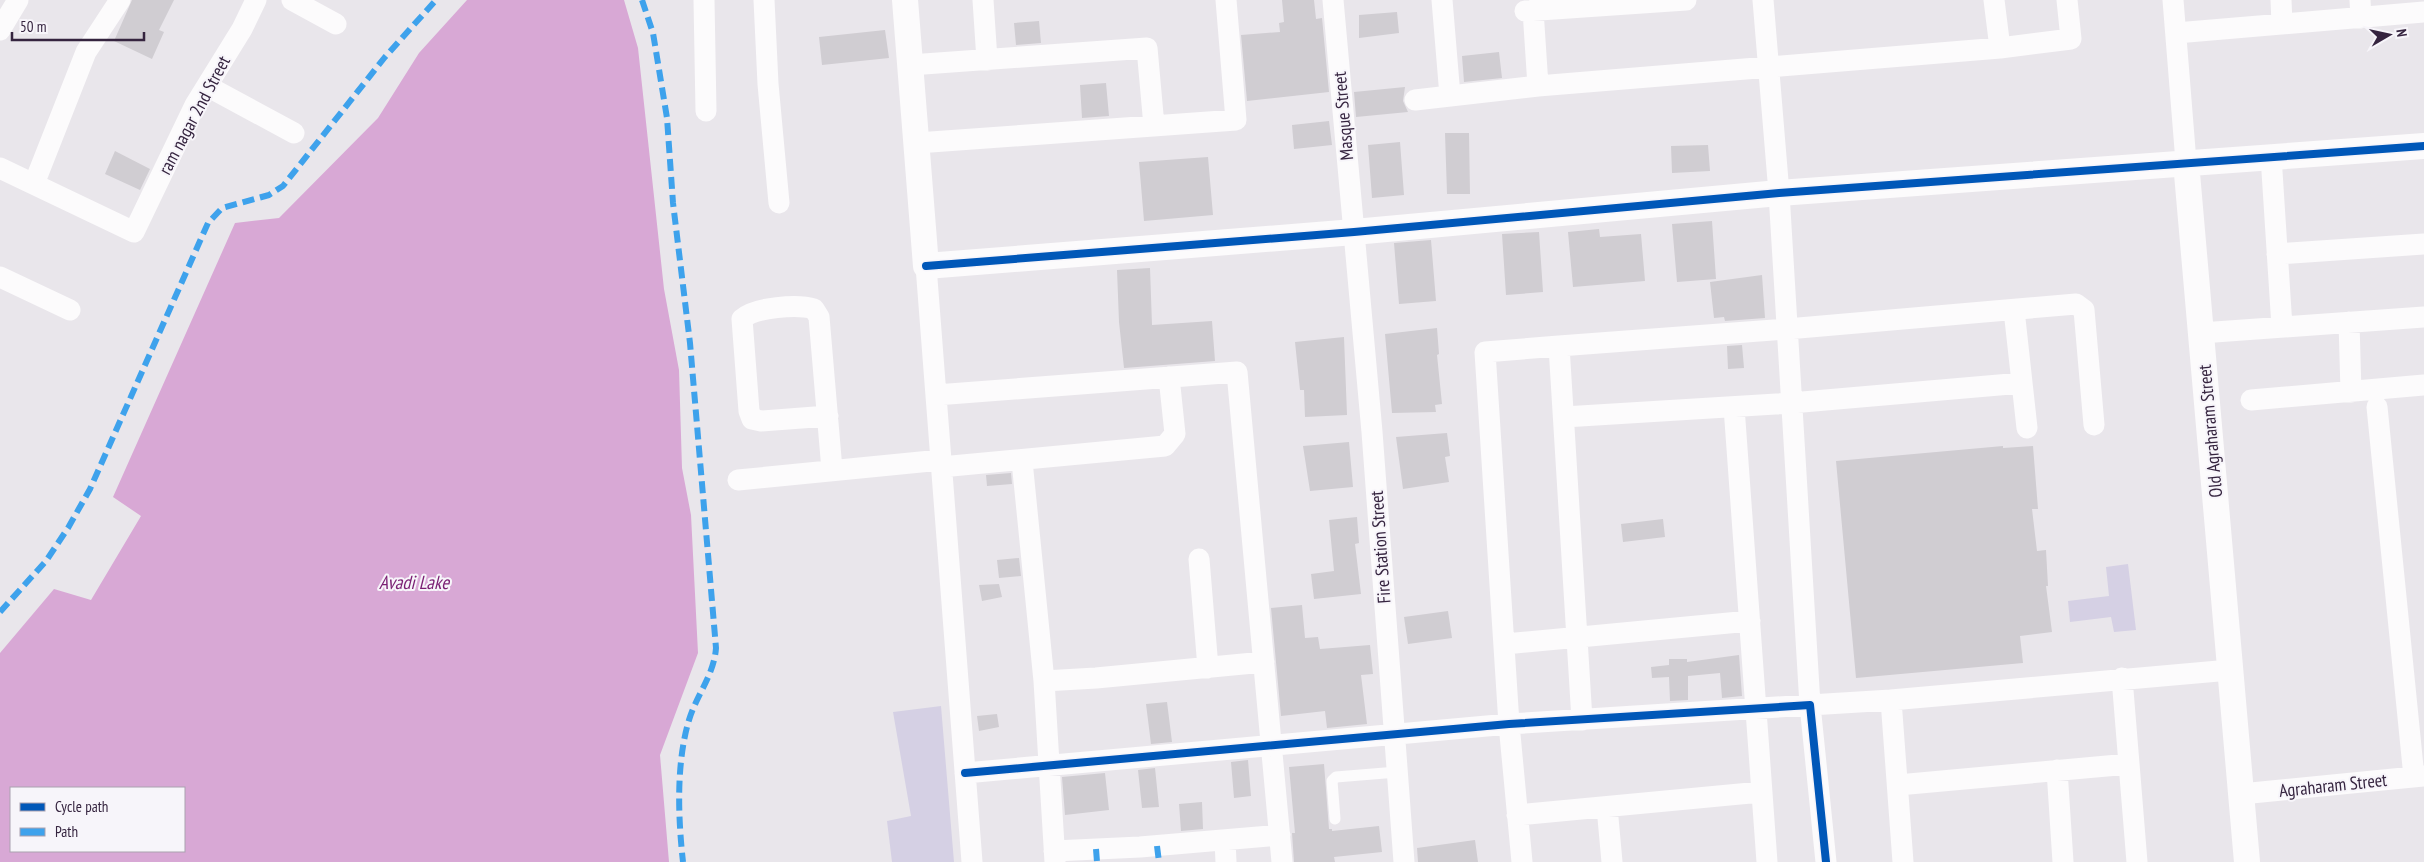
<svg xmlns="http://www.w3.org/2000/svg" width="2424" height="862" font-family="'PT Sans Narrow',sans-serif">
  <rect width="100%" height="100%" fill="#e9e6eb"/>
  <path fill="#d5d0e4" d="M2128 564 2136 630 2114 632 2111 617 2070 622 2068 601 2109 596 2106 567Z
    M941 706 954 862H892L887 821 911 816 893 712Z"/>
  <path fill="#d8a8d5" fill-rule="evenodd" d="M467 0H624L638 48 664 289 679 370 682 468 691 515 698 653 660 755 669 862H0V653L54 589 91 600 141 516 113 497 235 223 279 218 378 118 419 53ZM11 788H184V851H11Z"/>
  <path fill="#d0cdd2" d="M132 0H174L159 30 164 32 152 59 114 41Z
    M1282 0H1314L1316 19 1322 18 1329 92 1247 101 1241 35 1280 32 1279 23 1284 22Z
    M1397 12 1399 33 1359 38V15Z
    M1039 21 1041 43 1016 45 1014 23Z
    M885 30 889 58 822 65 819 37Z
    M1499 52 1502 78 1464 82 1462 56Z
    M1106 83 1109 116 1082 118 1080 85Z
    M1405 87 1403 101 1408 112 1356 117 1354 92Z
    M1329 121 1332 145 1294 149 1292 125Z
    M1445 133H1469L1470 194H1447Z
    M1400 142 1404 195 1372 198 1368 145Z
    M1708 145 1710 171 1672 173 1671 146Z
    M115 151 150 169 140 190 105 174Z
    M1208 157 1213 215 1144 221 1139 162Z
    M1712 221 1716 279 1677 282 1672 224Z
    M1599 229 1600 237 1641 234 1645 281 1573 287 1568 232Z
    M1539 232 1543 292 1506 295 1502 234Z
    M1431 240 1436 301 1399 304 1394 243Z
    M1150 268 1152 325 1212 321 1215 361 1124 368 1119 322 1117 270Z
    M1762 275 1765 318 1725 321 1724 317 1714 318 1710 282Z
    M1437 328 1439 354 1437 355 1442 404 1435 405 1436 412 1392 413 1385 334Z
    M1344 337 1347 415 1305 417 1304 390H1300L1295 342Z
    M1742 345 1744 368 1728 369 1727 346Z
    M1447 433 1450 456 1445 457 1449 482 1403 489 1396 437Z
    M1349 442 1353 487 1310 491 1303 446Z
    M2003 446V448L2033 446 2038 509H2032L2037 551 2046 550 2048 586H2046L2052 632 2020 636 2023 663 1856 678 1836 461Z
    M1011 473 1012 484 987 486 986 475Z
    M1357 517 1359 543 1355 544 1361 594 1314 599 1311 574 1334 571 1329 520Z
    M1663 519 1665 537 1623 542 1621 524Z
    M1019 558 1021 576 999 578 997 560Z
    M999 584 1002 597 982 601 979 585Z
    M1302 605 1305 638 1318 637 1320 649 1370 645 1373 674 1361 675 1367 724 1327 728 1325 711 1281 716 1271 608Z
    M1448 611 1452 638 1408 644 1404 617Z
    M1739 655 1742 696 1722 698 1720 673 1688 676V700L1670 701 1669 677 1652 678 1651 667 1669 665V659H1687V662Z
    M1167 702 1172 742 1151 744 1146 704Z
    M997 714 999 727 979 731 977 716Z
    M1248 760 1251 796 1234 798 1231 762Z
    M1324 764 1329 829H1332V831L1379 826 1382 852 1334 857 1335 862H1294L1292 833H1295L1289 767Z
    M1155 768 1159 807 1142 808 1138 770Z
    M1105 773 1109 810 1065 815 1062 777Z
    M1202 802 1203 829 1181 831 1179 804Z
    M1475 840 1478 862H1418L1417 848Z"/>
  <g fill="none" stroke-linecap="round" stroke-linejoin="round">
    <path stroke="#fcfbfc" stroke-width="11" d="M1335 819 1332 781 1336 777 1397 772"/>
    <path stroke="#fcfbfc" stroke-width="21" d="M292 0 336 24
      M704 0 706 111
      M764 0 768 84 779 203
      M983 0 987 60
      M1333 0 1372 432 1404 862
      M1442 0 1450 96
      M1763 0 1779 193 1810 705 1891 700
      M1994 0 2000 48
      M2173 0 2186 162
      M2281 0 2282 24
      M2360 0 2361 18
      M1533 10 1538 86
      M1525 11 1686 0
      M0 30 18 0
      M2176 33 2424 12
      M910 65 1147 48 1154 126
      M207 86 294 133
      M1415 100 1538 86 2000 48 2071 39 2067 0
      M917 143 1236 120 1226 0
      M2271 156 2282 327
      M0 168 134 232 195 105 242 29 256 0
      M34 184 86 52 120 0
      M2277 254 2424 244
      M926 266 972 862
      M0 277 70 310
      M2014 310 2027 428
      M2349 322 2351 392
      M2201 333 2424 317
      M1559 346 1787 329 2076 304 2084 310 2094 425
      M936 395 1237 372 1282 862
      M2251 400 2424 385
      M1734 407 1767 862
      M2377 407 2414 777
      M828 416 761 421 752 419 749 411 742 319C755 307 798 304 814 309L819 317 832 470
      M1564 417 1791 403 2022 383
      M1022 461 1044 681 1055 862
      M941 467 1165 446 1175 434 1169 377
      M738 480 941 460
      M1199 559 1208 668
      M1505 644 1750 621
      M2122 678 2137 862
      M1044 681 1096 678 1264 662
      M2057 770 2063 862
      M965 773 1509 724 1810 705 1826 862
      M1898 785 2129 764
      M2241 794 2424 776
      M1607 807 1612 862
      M1517 815 1761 792
      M1225 840 1226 862
      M1054 851 1140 847 1280 835
      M1522 862 1509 724 1485 352 1559 346 1582 720
      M1903 862 1891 700 2230 670"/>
    <path stroke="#fcfbfc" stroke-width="26" d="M905 0 926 266 1354 232 1779 193 2424 146
      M2186 162 2247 862"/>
    <path stroke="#3ea2ec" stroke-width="6" stroke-dasharray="12 6" stroke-linecap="butt" d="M642 0 653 33 667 118 673 203 690 343 716 648C714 675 697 694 689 720 676 763 678 817 683 862
      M0 612 46 561 68 528 90 489 208 223 222 208 269 195 283 186 385 57 436 0
      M1157 846 1159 862
      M1096 849 1097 862"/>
    <g stroke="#f7f5fa" stroke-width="11">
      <path id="cycleway" d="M926 266 1354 232 1779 193 2424 146
        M965 773 1509 724 1810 705 1826 862"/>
    </g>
    <use href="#cycleway" stroke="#0057b8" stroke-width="8"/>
  </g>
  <g text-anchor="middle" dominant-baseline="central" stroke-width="4" stroke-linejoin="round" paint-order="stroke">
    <g font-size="18" fill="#35243f" stroke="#f7f5fa">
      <text transform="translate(194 115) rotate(-62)">ram nagar 2nd Street</text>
      <text transform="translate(1343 116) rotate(-95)">Masque Street</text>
      <text transform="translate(2210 431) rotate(-95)">Old Agraharam Street</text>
      <text transform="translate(1380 547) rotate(-94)">Fire Station Street</text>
      <text transform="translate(2333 785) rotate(-6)">Agraharam Street</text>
    </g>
    <g font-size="19" font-style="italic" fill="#7a1f73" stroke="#f7f5fa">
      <text x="414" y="582">Avadi Lake</text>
    </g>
  </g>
  <rect x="10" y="787" width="175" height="65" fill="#f7f5fa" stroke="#a9a1af"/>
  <rect x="20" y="803" width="25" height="8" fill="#0057b8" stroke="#a9a1af"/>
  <text x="55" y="812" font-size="15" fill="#35243f">Cycle path</text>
  <rect x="20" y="828" width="25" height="8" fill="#3ea2ec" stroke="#a9a1af"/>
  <text x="55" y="837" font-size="15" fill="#35243f">Path</text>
  <g transform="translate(2389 35) rotate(81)" stroke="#f7f5fa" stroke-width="4" paint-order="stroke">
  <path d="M0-4L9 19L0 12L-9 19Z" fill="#35243f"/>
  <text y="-8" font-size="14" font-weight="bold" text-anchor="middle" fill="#35243f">N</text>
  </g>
  <path d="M12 32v8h132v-8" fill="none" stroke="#35243f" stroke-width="2.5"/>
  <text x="20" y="32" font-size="15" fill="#35243f" stroke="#f7f5fa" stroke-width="4" paint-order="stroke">50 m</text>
</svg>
